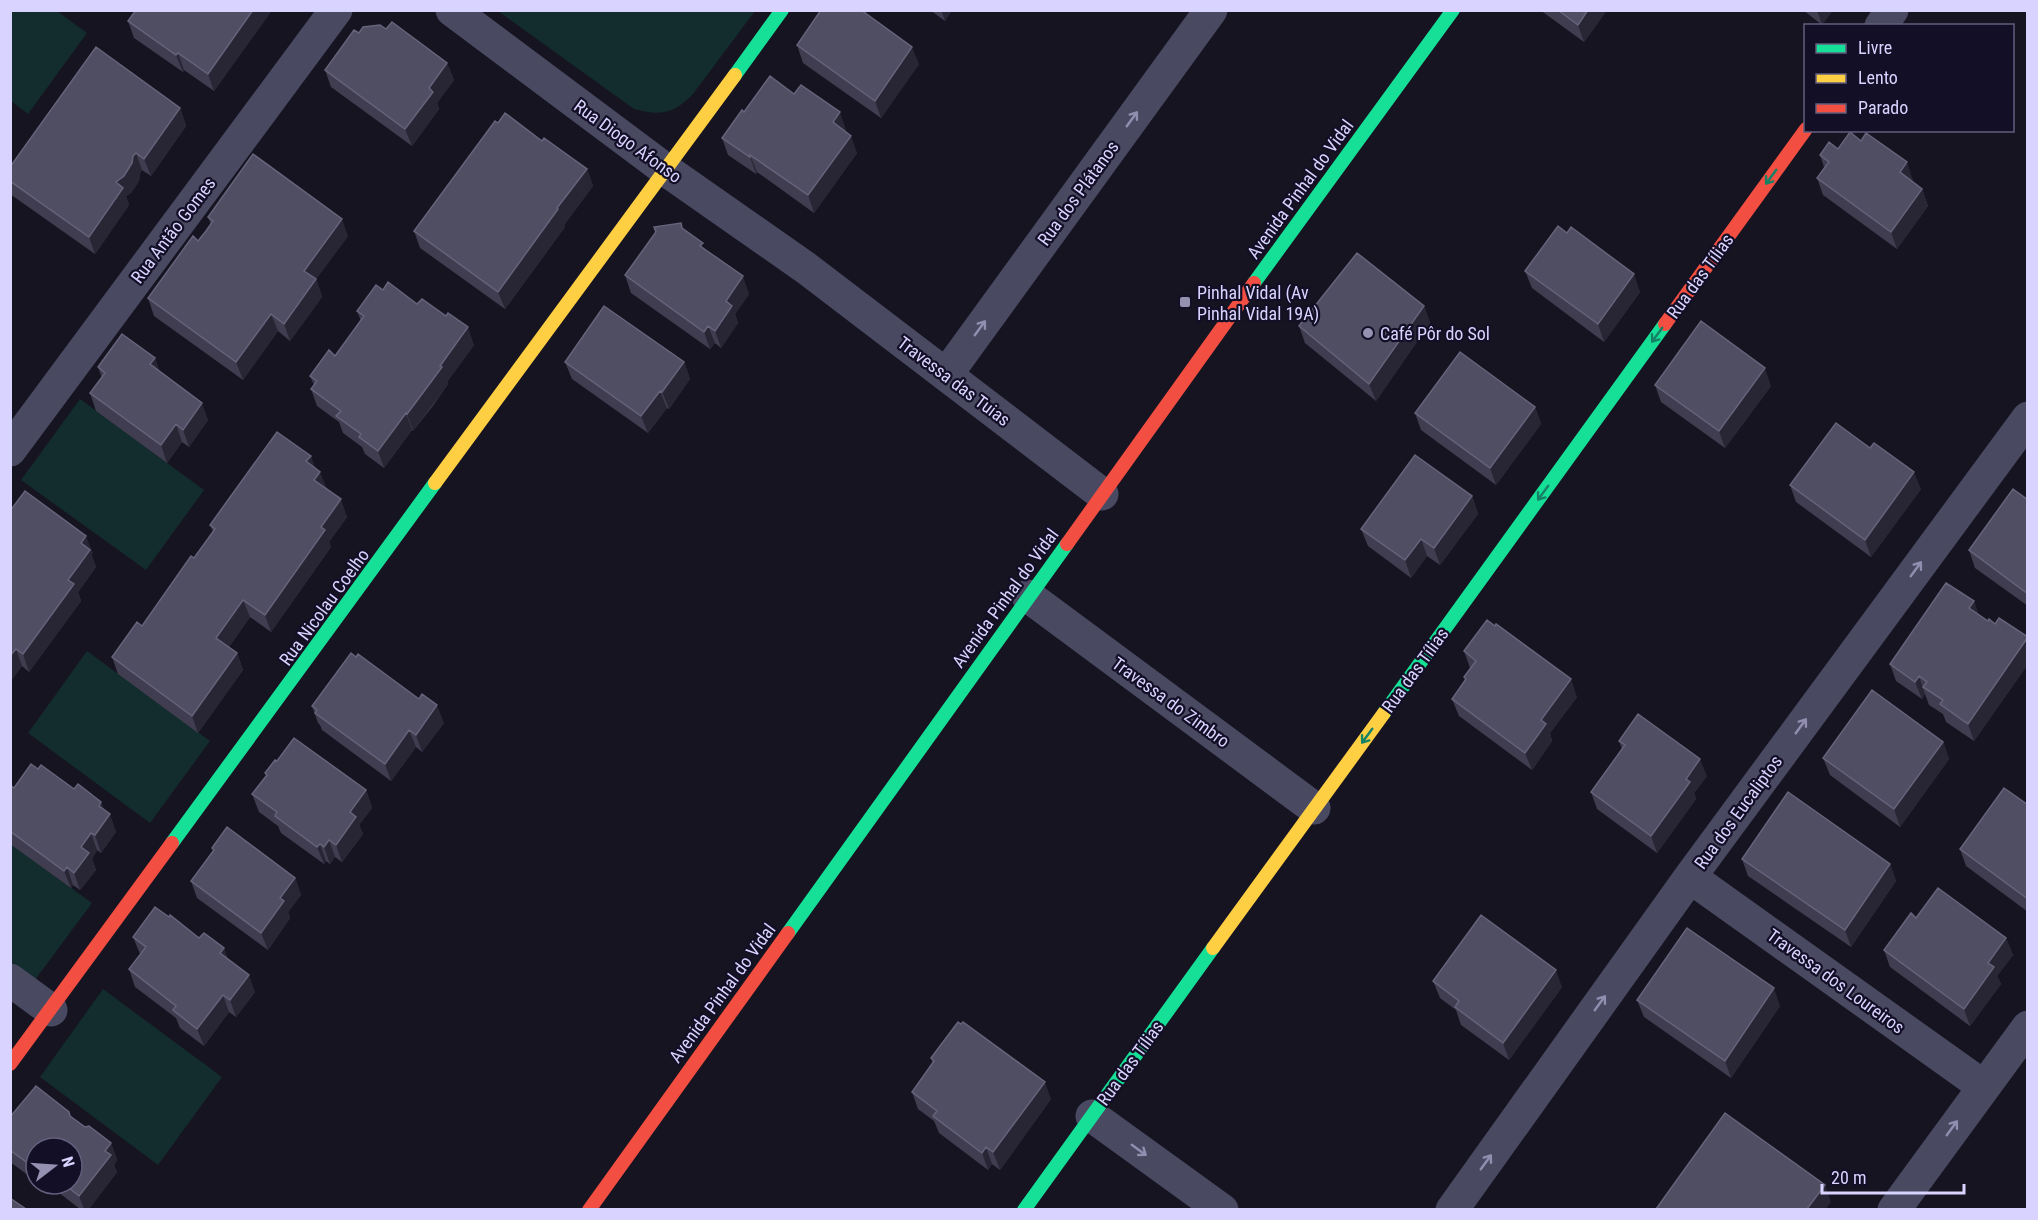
<svg xmlns="http://www.w3.org/2000/svg" width="2038" height="1220" font-family="'Roboto Condensed',sans-serif">
  <rect width="100%" height="100%" fill="#161421"/>
  <path fill="#132c2d" d="M10 11H57L87 33 28 114 11 101Z
    M498 11 755 10V11L693 94C674 114 661 116 634 109Z
    M80 399 204 490 146 570 21 480Z
    M87 651 210 741 150 823 28 733Z
    M11 844 92 903 32 984 11 969Z
    M103 989 222 1077 158 1165 40 1077Z"/>
  <g fill="none" stroke-linecap="round" stroke-linejoin="round">
    <path stroke="#4a4962" stroke-width="33" d="M452 10 666 170 806 268 1102 494
      M1881 26 1892 10
      M946 375 1211 10
      M10 450 336 10
      M1028 596 1314 808
      M1690 877 1983 1086
      M10 980 51 1010
      M1092 1116 1222 1210
      M1452 1210 1690 877 2028 418
      M1894 1210 2028 1027"/>
    <path stroke="#16e098" stroke-width="14" d="M735 75 782 10
      M1254 283 1453 10
      M1384 713 1665 324
      M172 843 435 483
      M788 933 1067 544
      M1024 1210 1213 948"/>
    <path stroke="#ffcf43" stroke-width="14" d="M435 483 735 75
      M1213 948 1384 713"/>
    <path stroke="#f24e42" stroke-width="14" d="M1665 324 1806 129
      M1067 544 1254 283
      M10 1064 172 843
      M589 1210 788 933"/>
  </g>
  <path fill="#403d50" d="M272 10 214 91 184 70 183 72 134 38 128 21Z
    M930 10H952L945 21Z
    M1540 10H1607L1584 42Z
    M1803 10H1833L1822 25Z
    M386 29 447 63 454 80 437 103 439 109 412 146 331 87 325 70 359 33Z
    M797 45 919 64 881 118 803 63Z
    M794 94 846 130 845 131 857 153 814 213 757 172 756 174 728 155 722 138 744 112Z
    M180 108 186 126 151 176 142 170 140 173 139 181 131 193 126 196 129 205 95 254 10 194V167Z
    M542 141 587 169 593 186 564 225 565 227 505 309 420 248 414 231Z
    M1838 149 1913 180 1912 181 1922 189 1928 206 1897 249 1823 195 1817 178 1824 167 1820 155Z
    M208 217 348 236 316 279 322 297 290 341 278 331 243 380 154 316 148 298 198 241 211 225Z
    M683 229 705 249 749 294 735 314 738 323 721 348 715 343 710 349 631 293 625 275Z
    M1525 271 1640 292 1604 342 1532 288Z
    M383 290 474 345 447 382 448 384 432 407 413 431 412 430 384 468 365 454 362 447 343 433 339 422 317 406 311 389 314 385 310 376 335 356 361 321 357 311Z
    M1424 306 1430 323 1376 401 1305 343 1299 326Z
    M155 358 159 371 208 420 189 447 182 442 167 463 96 411 90 393 102 378 98 367Z
    M565 362H684L690 379 669 409 667 408 648 433 572 379Z
    M1655 385 1771 386 1725 448 1661 402Z
    M1535 407 1541 424 1496 485 1421 430 1415 413Z
    M315 468 326 488 347 517 329 542 331 547 271 632 250 617 229 647 237 653 243 670 198 733 118 674 112 657 142 626 194 558 213 532 210 525Z
    M1790 485 1921 489 1871 557 1796 502Z
    M1472 496 1478 514 1440 565 1427 556 1411 578 1368 546 1361 529Z
    M2028 500V606L1975 568 1969 550Z
    M10 511 93 553 91 554 96 567 78 592 81 601 29 672 22 666 10 682Z
    M1974 601 1978 614 1988 621 2028 637V664L1974 741 1946 722 1943 714 1929 705 1925 694 1922 699 1896 681 1890 664Z
    M1464 651 1577 697 1550 733 1552 741 1532 770 1459 716 1452 699 1465 681 1464 677 1470 668Z
    M312 706 444 723 422 752 416 747 391 781 322 730 320 725 318 723Z
    M1619 741 1707 776 1694 793 1696 799 1657 853 1597 809 1591 792 1622 749Z
    M1943 742 1949 759 1900 827 1830 775 1823 758Z
    M277 761 366 790 372 808 359 825 363 834 342 862 335 857 330 864 326 861 324 864 281 833 278 826 259 812 252 794 266 776 265 773Z
    M38 769 74 789 101 802 104 810 116 832 101 853 97 850 92 859 96 870 80 890 73 885 71 888 10 844V785L14 788Z
    M2028 805V912L1966 866 1960 849Z
    M212 848 295 878 301 895 288 912 290 918 268 950 197 898 191 881 213 851Z
    M1742 859 1890 864 1896 881 1851 947 1748 876Z
    M1916 918 2006 938 2013 955 1997 976 2001 984 1970 1026 1890 967 1884 950Z
    M133 937 199 938 224 948 228 960 255 992 236 1017 229 1012 204 1046 180 1028 176 1018 135 987 129 969 140 954Z
    M1433 981 1562 987 1509 1060 1461 1025 1456 1010 1440 998Z
    M1637 1000 1780 1006 1731 1078 1644 1017Z
    M931 1058 1051 1099 1000 1170 992 1164 988 1170 939 1133 934 1121 918 1109 912 1092 933 1063Z
    M10 1117H71L111 1143 117 1160 114 1165 117 1172 89 1209H80L58 1192 52 1193 40 1184H72L36 1148V1181L10 1162Z"/>
  <path fill="#282635" d="M253 10H272L214 91 208 74Z
    M941 10H952L945 21Z
    M1588 10H1607L1584 42 1578 25Z
    M1817 10H1833L1822 25Z
    M912 47 919 64 881 118 875 101Z
    M178 53 184 70 183 72 176 55Z
    M447 63 454 80 437 103 439 109 412 146 405 129 429 88Z
    M180 108 186 126 151 176 144 159Z
    M840 112 846 130 839 139 833 122Z
    M851 136 857 153 814 213 808 195Z
    M136 153 142 170 140 173 139 181 131 193 126 196 129 205 95 254 89 237 116 182Z
    M750 155 757 172 756 174 750 157Z
    M1907 162 1913 180 1906 189 1900 172Z
    M587 169 593 186 564 225 565 227 505 309 498 292 557 208Z
    M1922 189 1928 206 1897 249 1891 232Z
    M342 219 348 236 316 279 322 297 290 341 284 324 304 271Z
    M1634 274 1640 292 1604 342 1598 324Z
    M743 276 749 294 735 314 738 323 721 348 715 331 726 301Z
    M1424 306 1430 323 1376 401 1369 384Z
    M271 314 278 331 243 380 236 362Z
    M708 326 715 343 710 349 704 332Z
    M468 327 474 345 447 382 448 384 413 431 407 414 440 366Z
    M155 358 161 375 150 364Z
    M684 362 690 379 669 409 662 392Z
    M1765 368 1771 386 1725 448 1719 431Z
    M660 391 667 408 648 433 641 416Z
    M202 403 208 420 189 447 183 430Z
    M1535 407 1541 424 1496 485 1490 468Z
    M406 413 412 430 384 468 378 451Z
    M176 424 182 442 167 463 161 445Z
    M311 456 317 473 306 461Z
    M320 472 327 489 314 480Z
    M1914 472 1921 489 1871 557 1865 540Z
    M1472 496 1478 514 1440 565 1434 548Z
    M341 499 347 517 329 542 331 547 271 632 265 615 321 527Z
    M86 536 93 553 91 554 96 567 78 592 81 601 29 672 23 654 68 580 81 543Z
    M1421 539 1427 556 1411 578 1405 560Z
    M243 600 250 617 223 656 216 638Z
    M1974 601 1980 618 1969 608Z
    M2028 638V664L1974 741 1968 724Z
    M16 649 22 666 10 682V656Z
    M237 653 243 670 198 733 192 716Z
    M1919 676 1925 694 1922 699 1915 682Z
    M1571 679 1577 697 1550 733 1552 741 1532 770 1525 753 1541 720Z
    M437 705 444 723 422 752 416 735Z
    M409 730 416 747 391 781 385 764Z
    M1943 742 1949 759 1900 827 1894 809Z
    M1700 759 1707 776 1694 793 1696 799 1657 853 1651 836 1686 779Z
    M366 790 372 808 359 825 363 834 342 862 336 845 350 812Z
    M101 802 107 818 110 814 116 832 101 853 95 835 99 806Z
    M91 833 97 850 92 859 96 870 80 890 74 873 81 847Z
    M329 840 335 857 330 864 324 847Z
    M320 844 326 861 324 864 317 847Z
    M1890 864 1896 881 1851 947 1845 930Z
    M67 867 73 885 71 888 64 871Z
    M295 878 301 895 288 912 290 918 268 950 261 933 280 898Z
    M2006 938 2013 955 1997 976 2001 984 1970 1026 1964 1009 1988 963Z
    M224 948 230 965 220 953Z
    M1556 970 1562 987 1509 1060 1503 1043Z
    M249 975 255 992 236 1017 230 1000Z
    M1774 988 1780 1006 1731 1078 1725 1061Z
    M223 995 229 1012 204 1046 197 1029Z
    M1045 1082 1051 1099 1000 1170 993 1152Z
    M111 1143 117 1160 114 1165 117 1172 89 1209H84L79 1196 105 1151Z
    M986 1147 992 1164 988 1170 982 1153Z
    M1825 1185 1831 1202 1826 1209H1807Z"/>
  <path fill="#504e63" stroke="#66637b" stroke-width="1.5" d="M136 10H253L208 74 178 53 176 55 128 21Z
    M821 10H861L912 47 875 101 797 45Z
    M1558 10H1588L1578 25Z
    M392 22 447 63 429 88 433 92 405 129 325 70 354 30 359 33 363 27 380 25 386 29Z
    M96 47 180 108 144 159 136 153 133 156 132 163 124 176 116 182 123 188 89 237 10 181V167Z
    M770 76 794 94 801 85 840 112 833 122 851 136 808 195 750 155V157L722 138 742 110 744 112Z
    M505 113 542 141 544 138 587 169 557 208 558 209 498 292 414 231 495 121 498 123Z
    M1850 132 1861 141 1866 133 1907 162 1900 172 1922 189 1891 232 1817 178 1829 162 1820 155 1829 142 1838 149Z
    M253 154 342 219 304 271 316 279 284 324 271 314 236 362 148 298 193 236 198 241 206 231 213 221 208 217Z
    M681 223 682 228 703 243 700 246 743 276 726 301 732 306 715 331 708 326 704 332 625 275 656 232 654 227Z
    M1558 226 1567 233 1571 227 1634 274 1598 324 1525 271Z
    M1357 253 1424 306 1369 384 1299 326Z
    M388 282 417 304 422 299 446 316 448 313 468 327 440 366 442 367 425 390 407 414 406 413 378 451 359 437 361 434 336 416 341 411 311 389 317 381 310 376 329 350 335 356 364 316 357 311 376 285 383 290Z
    M604 306 684 362 662 392 660 391 641 416 565 362Z
    M1701 321 1765 368 1719 431 1655 385Z
    M122 334 155 358 150 364 202 403 183 430 176 424 161 445 90 393 105 373 98 367Z
    M1460 352 1535 407 1490 468 1415 413Z
    M1836 423 1870 448 1874 443 1914 472 1865 540 1790 485Z
    M277 432 311 456 306 461 320 472 314 480 341 499 321 527 325 530 265 615 243 600 216 638 237 653 192 716 112 657 137 622 142 626 191 556 194 558 215 529 210 525Z
    M1415 455 1472 496 1434 548 1421 539 1405 560 1361 529Z
    M2013 489 2028 500V594L1969 550Z
    M25 491 86 536 81 543 90 550 68 580 74 584 23 654 16 649 10 656V511Z
    M1946 583 1974 601 1969 608 1988 621 1989 619 1995 624 1999 618 2028 637 1968 724 1940 704 1943 700 1923 687 1927 682 1919 676 1915 682 1890 664Z
    M1487 620 1495 626 1496 624 1571 679 1541 720 1546 724 1525 753 1452 699 1466 679 1464 677 1476 661 1464 651Z
    M351 653 356 657 358 654 419 699 422 694 437 705 416 735 409 730 385 764 315 713 317 710 312 706Z
    M1872 690 1943 742 1894 809 1823 758Z
    M1638 714 1700 759 1686 779 1690 782 1651 836 1591 792 1625 745 1619 741Z
    M294 738 366 790 350 812 356 817 336 845 329 840 324 847 320 844 317 847 275 816 277 812 252 794 267 775 265 773 275 760 277 761Z
    M31 764 38 769 41 765 74 789 78 784 101 802 99 806 110 814 95 835 91 833 81 847 89 853 74 873 67 867 64 871 10 831V785L14 788Z
    M2004 788 2028 805V899L1960 849Z
    M1788 792 1890 864 1845 930 1742 859Z
    M227 827 295 878 280 898 284 901 261 933 191 881 214 850 212 848Z
    M1938 888 2006 938 1988 963 1994 967 1964 1009 1884 950 1911 913 1916 918Z
    M155 907 169 917 170 915 199 938 204 933 224 948 220 953 249 975 230 1000 223 995 197 1029 173 1010 176 1006 129 969 146 947 133 937Z
    M1481 915 1556 970 1503 1043 1455 1007 1459 1001 1433 981Z
    M1687 928 1774 988 1725 1061 1637 1000Z
    M958 1022 961 1024 963 1022 1045 1082 993 1152 986 1147 982 1153 933 1116 937 1111 912 1092 934 1061 931 1058Z
    M36 1086 69 1112 70 1116 85 1127 89 1126 111 1143 105 1151 111 1155 79 1196 64 1184H72V1148H36V1169L10 1150V1117Z
    M1725 1113 1825 1185 1807 1209H1656Z
    M10 1198 26 1209H10Z"/>
  <defs><path id="oneway-shaft" d="M-6 0H5M1.5-3L5.5 0L1.5 3" fill="none" stroke-width="1.6" stroke-linecap="round" stroke-linejoin="round" transform="scale(1.5)"/></defs>
  <g stroke="#928eb0">
    <use href="#oneway-shaft" transform="translate(1132 119) rotate(-54)"/>
    <use href="#oneway-shaft" transform="translate(980 328) rotate(-54)"/>
    <use href="#oneway-shaft" transform="translate(1916 569) rotate(-54)"/>
    <use href="#oneway-shaft" transform="translate(1801 726) rotate(-54)"/>
    <use href="#oneway-shaft" transform="translate(1600 1003) rotate(-54)"/>
    <use href="#oneway-shaft" transform="translate(1952 1128) rotate(-54)"/>
    <use href="#oneway-shaft" transform="translate(1139 1150) rotate(36)"/>
    <use href="#oneway-shaft" transform="translate(1486 1162) rotate(-54)"/>
  </g>
  <g stroke="#158265">
    <use href="#oneway-shaft" transform="translate(1771 177) rotate(126)"/>
    <use href="#oneway-shaft" transform="translate(1657 335) rotate(126)"/>
    <use href="#oneway-shaft" transform="translate(1543 493) rotate(126)"/>
    <use href="#oneway-shaft" transform="translate(1367 736) rotate(126)"/>
  </g>
  <g fill="#9591b1" stroke="#130f26" stroke-width="2">
    <rect x="1179" y="296" width="12" height="12" rx="3"/>
    <circle cx="1368" cy="333" r="6"/>
  </g>
  <g text-anchor="middle" dominant-baseline="central" stroke-width="4.5" stroke-linejoin="round" paint-order="stroke">
    <g font-size="18" fill="#d9d4ff" stroke="#130f26">
      <text transform="translate(628 141) rotate(36)">Rua Diogo Afonso</text>
      <text transform="translate(1300 189) rotate(-54)">Avenida Pinhal do Vidal</text>
      <text transform="translate(1078 193) rotate(-54)">Rua dos Plátanos</text>
      <text transform="translate(173 230) rotate(-53)">Rua Antão Gomes</text>
      <text transform="translate(1700 276) rotate(-54)">Rua das Tílias</text>
      <text transform="translate(954 381) rotate(37)">Travessa das Tuias</text>
      <text transform="translate(1005 598) rotate(-54)">Avenida Pinhal do Vidal</text>
      <text transform="translate(324 607) rotate(-54)">Rua Nicolau Coelho</text>
      <text transform="translate(1415 670) rotate(-54)">Rua das Tílias</text>
      <text transform="translate(1171 702) rotate(36)">Travessa do Zimbro</text>
      <text transform="translate(1738 812) rotate(-54)">Rua dos Eucaliptos</text>
      <text transform="translate(1836 981) rotate(36)">Travessa dos Loureiros</text>
      <text transform="translate(722 993) rotate(-54)">Avenida Pinhal do Vidal</text>
      <text transform="translate(1130 1063) rotate(-54)">Rua das Tílias</text>
    </g>
    <g font-size="18" fill="#d9d4ff" stroke="#130f26" text-anchor="start">
      <text x="1197" y="292">Pinhal Vidal (Av<tspan x="1197" dy="21">Pinhal Vidal 19A)</tspan></text>
      <text x="1380" y="333">Café Pôr do Sol</text>
    </g>
  </g>
  <rect width="2038" height="1220" fill="none" stroke="#d9d4ff" stroke-width="24"/>
  <rect x="1804" y="24" width="210" height="108" fill="#130f26" stroke="#625e7d" stroke-width="1.5"/>
  <rect x="1816" y="44" width="30" height="9" fill="#16e098" stroke="#625e7d" stroke-width="1.5"/>
  <text x="1858" y="54" font-size="18" fill="#d9d4ff">Livre</text>
  <rect x="1816" y="74" width="30" height="9" fill="#ffcf43" stroke="#625e7d" stroke-width="1.5"/>
  <text x="1858" y="84" font-size="18" fill="#d9d4ff">Lento</text>
  <rect x="1816" y="104" width="30" height="9" fill="#f24e42" stroke="#625e7d" stroke-width="1.5"/>
  <text x="1858" y="114" font-size="18" fill="#d9d4ff">Parado</text>
  <g transform="translate(54 1166) rotate(73)"><circle r="28" fill="#130f26" stroke="#625e7d" stroke-width="1.5"/>
  <path d="M0-4.5L10 22L0 15L-10 22Z" fill="#9591b1"/>
  <text y="-9" font-size="16" font-weight="bold" text-anchor="middle" fill="#d9d4ff">N</text>
  </g>
  <path d="M1822 1184v9h142v-9" fill="none" stroke="#d9d4ff" stroke-width="3"/>
  <text x="1831" y="1184" font-size="18" fill="#d9d4ff" stroke="#130f26" stroke-width="4.5" paint-order="stroke">20 m</text>
</svg>
